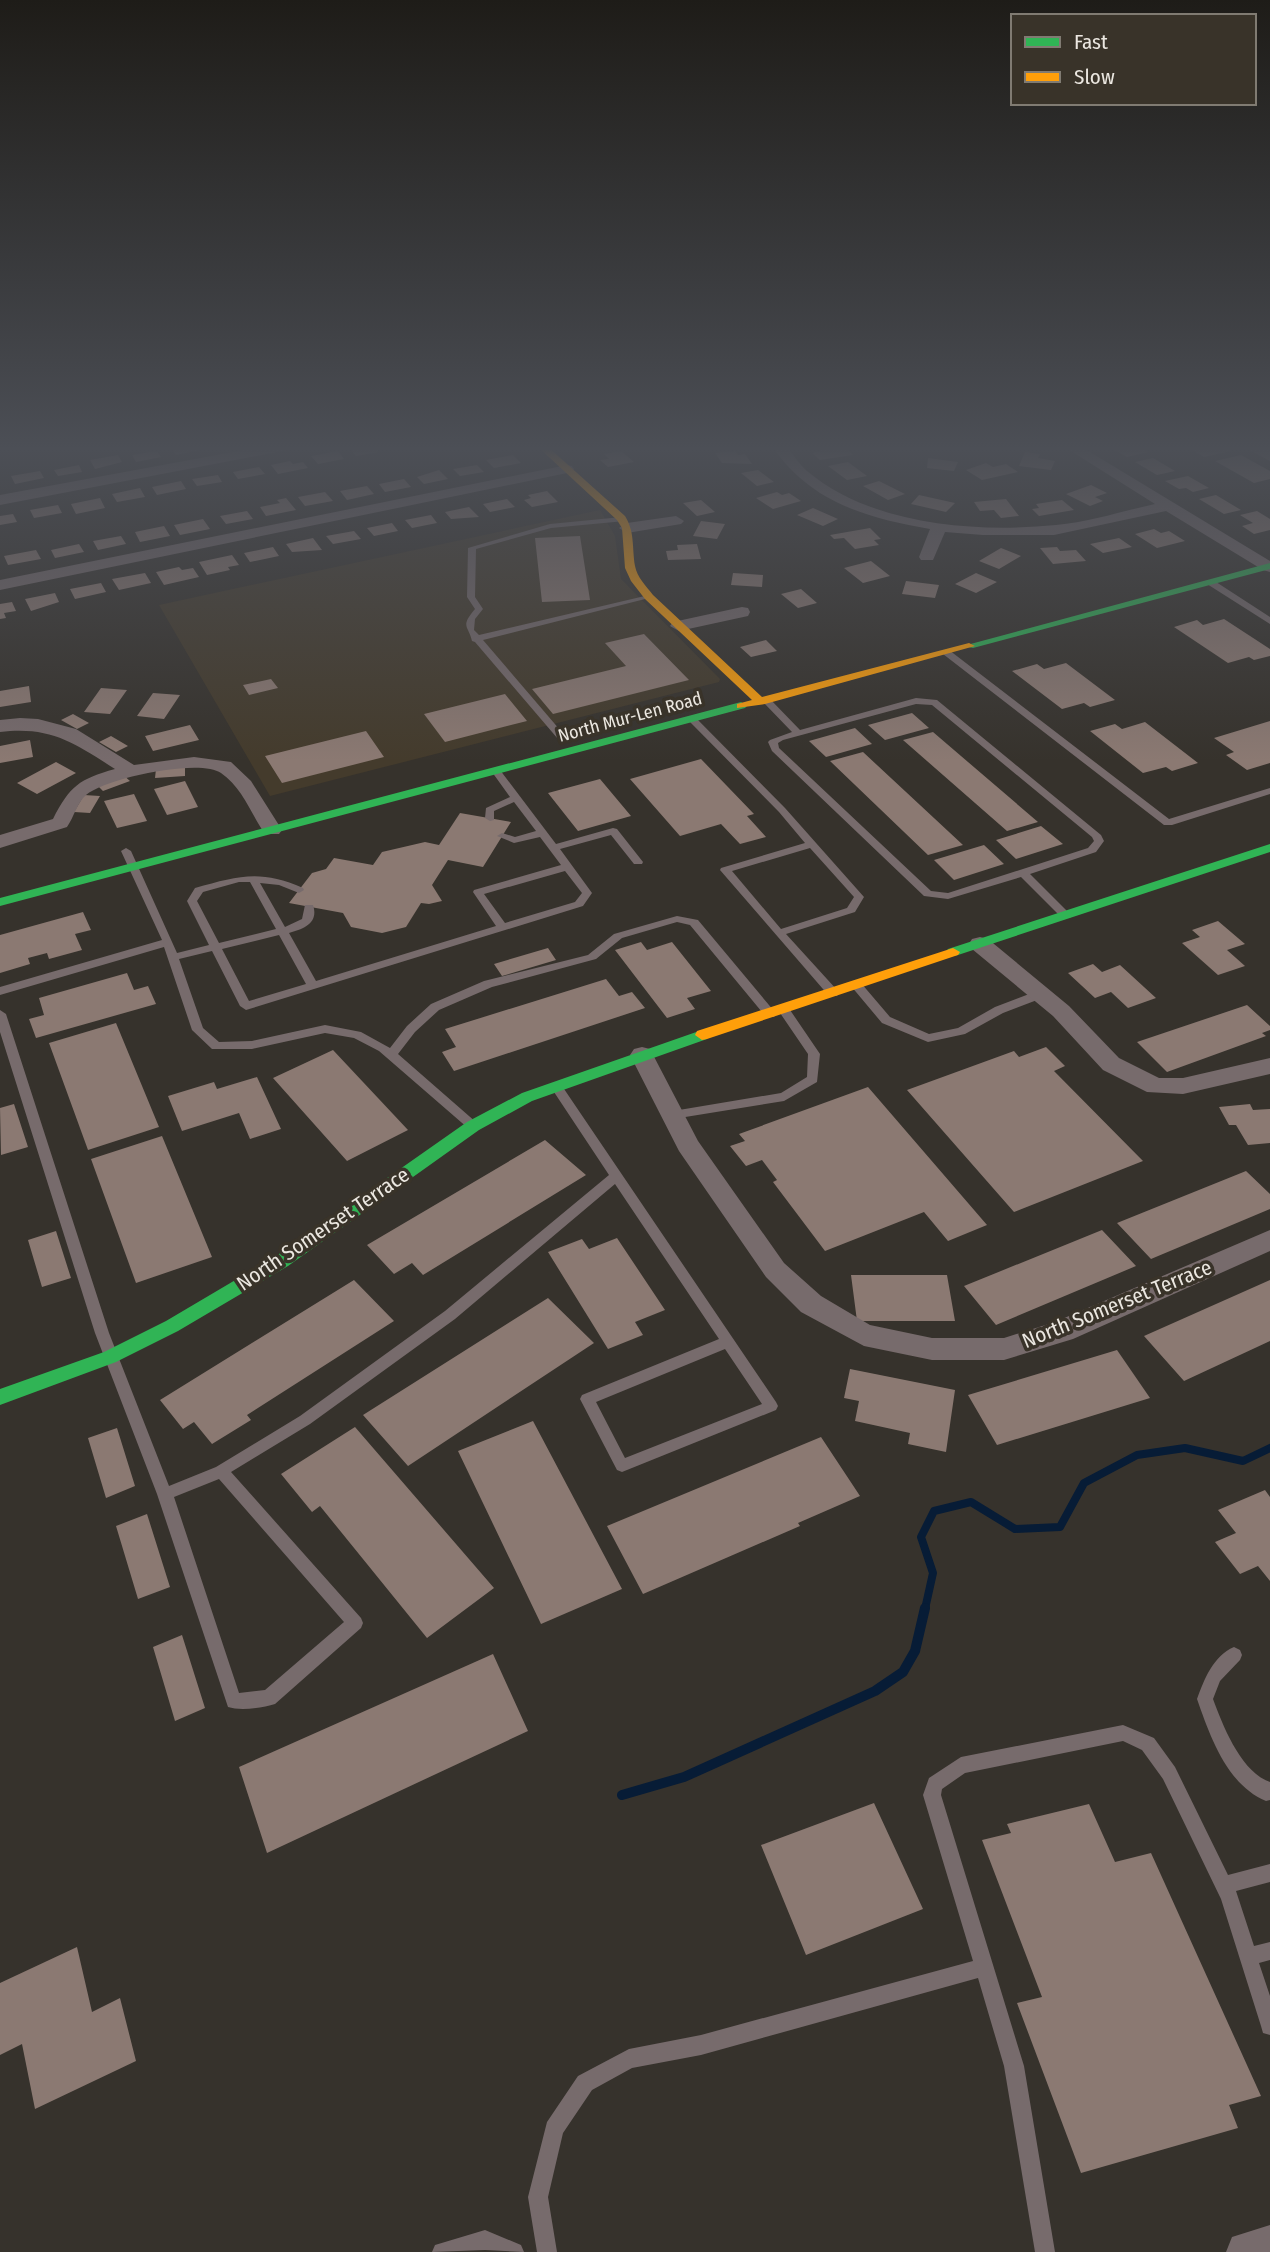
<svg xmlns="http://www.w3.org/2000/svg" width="1270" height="2252" font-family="'Fira Sans Condensed',sans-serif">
  <rect width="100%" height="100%" fill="#36322c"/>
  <path fill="#443b2c" d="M600 510 615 536 621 579 720 679 719 682 270 796 159 605Z"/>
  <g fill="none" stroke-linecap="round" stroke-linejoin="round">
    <path stroke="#071c36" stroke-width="8" d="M925 1609 933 1573 921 1537 934 1511 971 1502 1015 1529 1060 1527 1084 1483 1137 1455 1185 1448 1243 1461 1270 1448"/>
    <path stroke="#071c36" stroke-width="10" d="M622 1795 684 1777 875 1691 903 1672 915 1651 925 1608"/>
  </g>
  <path fill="#8b7972" d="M183 446H196L199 450 176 455 171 448Z
    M374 446 379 452 356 456 350 449Z
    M815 446H843L853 455 820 460 812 453 821 451Z
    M1108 446H1136L1148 452 1127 457Z
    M1185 446H1223L1231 451 1204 457Z
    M157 451 161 457 136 462 132 455Z
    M338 451 344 459 318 464 311 456Z
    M621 451 634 462 608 467 600 460 609 459 604 454Z
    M735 451 738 455 745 454 752 464 722 463 715 453Z
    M1025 452 1040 454 1038 458 1055 461 1051 470 1019 466Z
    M118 455 122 462 95 469 90 460Z
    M513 455 521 463 494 468 486 460Z
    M1241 455 1270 471V479L1254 483 1215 461Z
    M928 458 958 462 954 471 927 468Z
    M1153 458 1175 471 1157 475 1135 462Z
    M290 461 293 464 303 462 308 468 278 474 271 465Z
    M848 462 867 476 847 480 828 466Z
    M986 463 993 467 1006 464 1018 472 982 480 966 470Z
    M79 465 82 472 58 476 54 470Z
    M477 465 484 472 460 476 453 469Z
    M259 467 265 474 238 479 233 472Z
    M439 470 448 479 424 484 417 477Z
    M758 470 774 482 757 486 741 473Z
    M40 471 44 478 15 484 11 476Z
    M218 475 222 482 197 486 192 479Z
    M1188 476 1209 488 1193 492 1186 488 1179 489 1165 481Z
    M404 479 411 487 385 492 379 484Z
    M181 481 186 489 157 495 152 487Z
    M879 481 905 494 888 500 863 486Z
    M1091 485 1107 493 1095 497 1103 501 1090 506 1066 494Z
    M367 486 374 494 347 500 340 491Z
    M140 488 145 497 117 502 112 494Z
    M547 491 558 502 532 507 524 500 531 498 528 495Z
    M325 492 333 501 305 506 298 497Z
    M777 492 782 495 789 493 801 501 773 509 756 498Z
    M919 495 955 503 946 512 911 504Z
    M1216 495 1241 510 1224 514 1199 499Z
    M100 498 105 508 76 514 71 504Z
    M286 498 296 510 266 516 260 507 280 503 277 500Z
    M507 499 515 507 490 512 483 504Z
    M1006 499 1019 516 1001 518 994 510 980 511 974 502Z
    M701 500 715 512 697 516 683 503Z
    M1062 500 1074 510 1039 516 1032 509 1039 508 1036 504Z
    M58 505 62 513 34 518 30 510Z
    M469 507 479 517 451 519 445 512Z
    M813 508 838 519 823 526 797 515Z
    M247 511 253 519 226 524 220 516Z
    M1257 511 1270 519V530L1254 534 1242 526 1253 523 1240 515Z
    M13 514 17 522 0 525V516Z
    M431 515 437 523 412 528 405 520Z
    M203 519 210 529 180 535 174 525Z
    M701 521 725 524 717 539 693 536Z
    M392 523 398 531 374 536 367 528Z
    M164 526 170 536 140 542 135 532Z
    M870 528 881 539 874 540 879 545 855 549 844 538 834 539 830 535Z
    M1154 529 1161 533 1169 531 1185 541 1157 548 1135 534Z
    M354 531 361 539 333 544 326 536Z
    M121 536 126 544 98 550 93 541Z
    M580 536 590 600 542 602 535 538Z
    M313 538 322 550 292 552 286 544Z
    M1119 538 1132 547 1103 553 1090 544Z
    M79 544 84 552 55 558 51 550Z
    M697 544 701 559 668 560 666 551 678 550 677 545Z
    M273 547 279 556 250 562 244 553Z
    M1057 547 1060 551 1076 550 1086 561 1053 564 1040 548Z
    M1001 548 1021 556 999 569 979 561Z
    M36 550 41 559 8 565 4 556Z
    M232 555 239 565 228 567 230 570 207 575 199 562Z
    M871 561 890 576 863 583 844 568Z
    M179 567 182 570 193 568 199 577 164 585 156 572Z
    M145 573 151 583 119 590 112 579Z
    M733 573 763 575 762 587 731 585Z
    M976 573 997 582 976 593 955 584Z
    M906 581 939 585 935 598 902 594Z
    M101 583 106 592 75 599 70 589Z
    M801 589 817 603 798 608 781 594Z
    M55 593 59 602 31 611 25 599Z
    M12 602 16 611 4 613 6 618 0 619V604Z
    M1224 619 1270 649V656L1254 660 1249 657 1228 663 1174 627 1197 620 1203 625Z
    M644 634 689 680 553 714 532 689 626 666 605 643Z
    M766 640 777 651 751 657 740 647Z
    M1066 663 1115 700 1090 707 1084 703 1062 709 1012 671 1037 664 1044 669Z
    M271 679 278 688 249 695 243 685Z
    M29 686 31 702 0 707V691Z
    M101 688 127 690 110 714 84 712Z
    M153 693 180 695 164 719 137 716Z
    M505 694 527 721 445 742 424 714Z
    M912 713 929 728 885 740 868 725Z
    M73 714 89 723 77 729 61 720Z
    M1270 721V763L1247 770 1226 755 1234 752 1214 738Z
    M1145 722 1198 763 1172 771 1166 767 1143 773 1090 731 1115 724 1122 729Z
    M190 725 199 740 153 751 145 736Z
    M855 728 872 744 826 757 809 741Z
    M366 731 384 757 282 783 265 756Z
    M933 732 1038 822 1007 831 903 740Z
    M111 736 128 746 116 752 99 742Z
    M30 740 33 757 0 763V746Z
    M863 752 963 845 928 855 830 761Z
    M701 759 754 814 747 816 766 837 740 844 721 824 680 836 630 779Z
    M56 762 76 773 37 794 17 783Z
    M185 767V776L155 778 156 769Z
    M122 774 130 781 103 791 96 784Z
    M600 779 631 816 578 831 548 793Z
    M185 781 198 807 167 815 154 789Z
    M134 794 147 821 117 828 104 801Z
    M84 795 100 796 90 813 74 812Z
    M460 813 511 822 483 867 448 860 432 885 442 901 429 904 421 903 406 927 382 933 351 927 343 913 289 903 312 873 326 869 334 858 373 865 382 852 425 842 439 845Z
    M1041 826 1063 844 1016 859 996 840Z
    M984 845 1004 864 954 880 934 860Z
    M83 912 91 930 75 934 82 950 49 959 47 953 28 958 30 964 0 973V935Z
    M1218 921 1245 944 1227 950 1245 966 1218 975 1182 943 1200 937 1192 930Z
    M641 942 647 950 672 942 711 991 687 998 695 1009 667 1018 615 950Z
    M548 948 556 960 502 976 494 964Z
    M1093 964 1102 972 1120 965 1156 998 1128 1008 1111 992 1095 998 1068 973Z
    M127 973 134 990 148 986 156 1004 36 1038 29 1019 44 1015 39 998Z
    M606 979 619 996 632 992 645 1008 454 1071 442 1052 456 1047 445 1029Z
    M1247 1005 1270 1026V1030L1262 1033 1266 1036 1167 1072 1137 1042Z
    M116 1023 159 1127 88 1150 49 1043Z
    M1046 1047 1065 1066 1054 1071 1143 1161 1014 1212 907 1090 1014 1051 1019 1057Z
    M333 1050 408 1130 347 1161 273 1078Z
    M257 1077 281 1129 250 1139 239 1113 182 1131 168 1096 214 1082 217 1089Z
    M868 1087 987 1225 948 1241 924 1212 825 1251 773 1182 777 1180 762 1160 746 1166 730 1146 745 1141 739 1134Z
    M14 1104 28 1147 1 1155 0 1108Z
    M1250 1104 1253 1110 1270 1109V1143L1248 1145 1236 1125H1229L1219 1107Z
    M162 1136 212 1257 136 1283 91 1159Z
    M545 1140 586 1175 423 1275 412 1263 394 1274 367 1245Z
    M1246 1171 1270 1194V1209L1151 1259 1117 1223Z
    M1102 1230 1136 1266 996 1325 964 1286Z
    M56 1231 71 1278 42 1287 28 1240Z
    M617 1238 665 1310 635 1322 643 1335 608 1349 548 1252 582 1239 589 1249Z
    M851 1275H947L955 1321H857Z
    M354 1280 394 1321 247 1415 251 1420 212 1444 194 1422 183 1429 160 1400Z
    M1270 1280V1341L1184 1381 1144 1336Z
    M548 1298 594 1343 408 1466 363 1415Z
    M1117 1350 1150 1398 997 1445 968 1395Z
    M850 1369 955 1390 946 1452 908 1444 910 1433 855 1421 859 1401 844 1398Z
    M533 1421 622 1589 541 1624 458 1451Z
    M355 1427 494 1588 427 1638 320 1506 312 1512 281 1474Z
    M117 1428 135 1486 106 1498 88 1438Z
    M821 1437 860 1496 798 1523 800 1526 643 1594 607 1526Z
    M1265 1490 1270 1497V1581L1258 1566 1240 1574 1215 1542 1236 1533 1218 1510Z
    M147 1514 170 1587 138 1599 116 1526Z
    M182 1635 205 1708 175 1721 153 1647Z
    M493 1654 528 1731 267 1853 239 1767Z
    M874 1803 923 1909 806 1955 761 1845Z
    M1089 1804 1115 1862 1151 1853 1261 2096 1229 2105 1238 2128 1081 2173 1017 2003 1042 1997 982 1840 1011 1833 1007 1824Z
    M77 1947 92 2012 120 1998 136 2061 35 2109 22 2044 0 2055V1983Z"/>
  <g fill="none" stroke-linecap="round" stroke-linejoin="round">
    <path fill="#776b6c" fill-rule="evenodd" d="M622 517H625V521L551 528 476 549 475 597 483 609 475 619 474 630 479 635 649 595 653 597 483 640 566 737 564 739H558L475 642 472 641C468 625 460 627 475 609L467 597 468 548 550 524Z
      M1207 580H1213L1270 617V624L1207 584Z
      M943 650H949L1169 819 1270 788V794L1172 825H1164L943 654Z
      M767 698 770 699 800 730 916 698 937 700 1101 835 1104 841 1096 852 1030 874 1070 914 1071 916 1070 918H1062L1021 877 948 899 924 896 772 751 768 742 770 740 792 732 764 703V699ZM916 704 932 705 1092 837 1094 841 1088 848 948 893 931 891 779 748 778 743 783 740Z
      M693 717 696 718 785 808 864 897 855 912 786 934 837 990 839 993 837 996H829L720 870 721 868 805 843 779 812 690 722V718ZM810 848 854 897 847 908 781 929 732 871Z
      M497 769 500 770 556 844 613 828 617 829 643 862 642 864H634L611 835 560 849 592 893 583 906 246 1010 240 1006 212 951 179 959 203 1028 219 1042 252 1041 325 1025 361 1032 390 1048 407 1026 431 1004 484 981 588 955 614 934 677 916 698 920 774 1011 776 1014 774 1017H766L690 925 677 922 622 938 596 959 492 987 439 1010 415 1032 398 1054 477 1123 479 1126 477 1129H469L379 1051 354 1038 325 1033 252 1049H212L192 1030 164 947 0 995V987L162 940 121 851 126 848 131 851 177 953 209 945 187 901 195 888C238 876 260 869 303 888L304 890 299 893 279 885 260 883 285 927 302 919 305 905H313C319 923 304 929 289 933L316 981 496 926 473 892 474 890 561 865 540 837 514 843 497 836 502 833 515 837 536 831 514 802 494 811V820L490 821 485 818 486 808 510 797 492 772ZM565 871 582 893 575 902 505 923 484 894ZM239 882H250L276 929 219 943 197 901 203 892ZM279 935 306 984 249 1001 222 949Z
      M857 982 861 983 890 1017 929 1034 958 1028 995 1007 1037 991H1045L1047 994 1045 997 1003 1013 965 1034 928 1042 882 1023 851 986Z
      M784 1006 788 1007 820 1054 817 1082 784 1101 673 1119 669 1118 667 1115 673 1111 781 1093 807 1077 808 1054 778 1010Z
      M0 1010 6 1014 109 1333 169 1486 216 1467 300 1416 445 1311 609 1175 550 1086 556 1082 560 1083 776 1402 778 1406 776 1410 627 1470 622 1472 617 1470 580 1399 582 1395 719 1339 615 1184 455 1319 310 1424 231 1472 361 1618 363 1623 361 1628 275 1704C263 1708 240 1711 228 1707L157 1494 95 1333 0 1032ZM725 1349 762 1404 625 1458 596 1402ZM219 1479 344 1622 265 1690 239 1693 174 1497Z
      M1234 1647 1240 1650 1242 1655 1240 1660 1220 1681 1213 1699C1223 1726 1241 1772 1270 1782V1800L1266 1801C1227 1785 1210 1736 1197 1699 1204 1680 1213 1656 1234 1647Z
      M1123 1725 1154 1738 1175 1767 1228 1875 1270 1864V1882L1236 1891 1254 1946 1270 1942V1960L1259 1963 1270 1996V2035L1263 2033 1261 2026 1221 1899 1163 1779 1142 1750 1123 1741 965 1773 942 1789 941 1795 1024 2066 1055 2252H1035L1004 2066 978 1978 701 2055 632 2068 592 2090 563 2133 548 2197 557 2252H537L528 2197 547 2122 578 2076 629 2049 701 2035 973 1961 923 1795 929 1778 961 1757Z
      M485 2230 521 2245 524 2252 485 2250 432 2252 435 2245Z"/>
    <path fill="#776b6c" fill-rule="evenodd" d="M266 446H295L288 450 0 505V495Z
      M772 446H786C793 454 799 464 807 471 871 525 975 533 1056 525 1090 522 1122 511 1155 504L1063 446H1080L1270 561V572L1263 570 1166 511 1054 535H983L945 532 933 560H921L919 557 930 529C866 518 810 502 772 446Z
      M1242 446H1260L1270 451V461Z
      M567 465 572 466 574 469 572 472 0 590V580Z
      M676 516 684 521 681 524 627 533 619 528 627 523Z
      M742 607 748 608 750 612 748 616 679 631 670 626 673 622Z
      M20 718 38 719 76 729 134 765 194 757 231 762 251 781 282 830 279 834H265C251 814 242 787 221 773 200 758 106 778 86 795 77 803 74 817 67 827L0 848V835L53 819C70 786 79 779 115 769 74 743 51 726 0 732V720Z
      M980 937 988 939 1069 1006 1119 1058 1159 1078H1183L1270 1058V1074L1183 1094 1147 1092 1103 1070 1053 1016 972 949 969 944 972 939Z
      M642 1047 650 1049 698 1141 784 1263 821 1296 870 1325 932 1338H1004L1055 1322 1270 1230V1251L1073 1339 1004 1360H932L864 1346 801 1312 766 1277 679 1151 630 1055 634 1049Z
      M1270 2225V2252H1226L1232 2237Z"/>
    <path fill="#30b455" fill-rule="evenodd" d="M1270 563V569L973 648 963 646Z
      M741 702 747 706 745 708 0 906V898Z
      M1270 844V852L958 955 953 956 946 952 948 949Z
      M702 1030 709 1035 707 1039 532 1101 479 1130 288 1266 178 1331 116 1362 0 1405V1389L104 1352 166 1321 276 1256 467 1122 522 1093Z"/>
    <path fill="#ff9f0a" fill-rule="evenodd" d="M537 446H547L625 516C635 532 632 547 635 566 637 577 646 586 653 595L762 697 969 643 975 646 765 704 737 708V704L752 700 645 599 631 581 625 568 622 528 617 520Z
      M953 948 960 952 958 955 707 1039 702 1040 695 1035 697 1031Z"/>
  </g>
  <linearGradient id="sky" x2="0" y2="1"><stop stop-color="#1e1c18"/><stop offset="0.59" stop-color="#4c4f56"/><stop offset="1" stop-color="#4c4f56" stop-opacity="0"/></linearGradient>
  <rect width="1270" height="761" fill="url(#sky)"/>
  <g text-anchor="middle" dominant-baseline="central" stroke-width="7" stroke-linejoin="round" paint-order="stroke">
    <g font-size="18" fill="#ebe7e0" stroke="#393329">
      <text transform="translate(630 717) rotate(-15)">North Mur-Len Road</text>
    </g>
    <g font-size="21" fill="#ebe7e0" stroke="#393329">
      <text transform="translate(323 1229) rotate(-34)">North Somerset Terrace</text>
      <text transform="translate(1117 1304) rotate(-22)">North Somerset Terrace</text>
    </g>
  </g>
  <rect x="1011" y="14" width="245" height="91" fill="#393329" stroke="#807b72" stroke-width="2"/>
  <rect x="1025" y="37" width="35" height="10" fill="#30b455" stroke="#807b72" stroke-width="2"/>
  <text x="1074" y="49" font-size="21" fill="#ebe7e0">Fast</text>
  <rect x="1025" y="72" width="35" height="10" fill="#ff9f0a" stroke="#807b72" stroke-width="2"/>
  <text x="1074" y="84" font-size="21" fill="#ebe7e0">Slow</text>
</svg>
